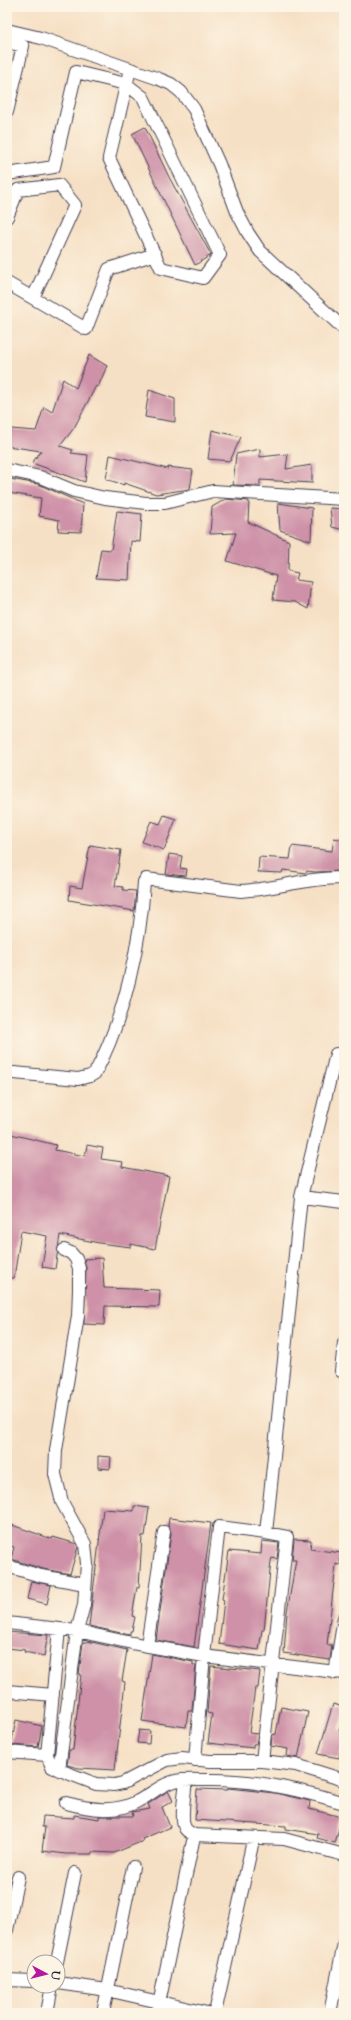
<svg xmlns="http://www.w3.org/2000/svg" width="351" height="2020" font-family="'Sorts Mill Goudy',serif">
  <rect width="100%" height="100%" fill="#fcf5e5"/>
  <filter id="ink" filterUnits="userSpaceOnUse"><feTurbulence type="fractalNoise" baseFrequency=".025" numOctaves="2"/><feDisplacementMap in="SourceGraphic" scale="8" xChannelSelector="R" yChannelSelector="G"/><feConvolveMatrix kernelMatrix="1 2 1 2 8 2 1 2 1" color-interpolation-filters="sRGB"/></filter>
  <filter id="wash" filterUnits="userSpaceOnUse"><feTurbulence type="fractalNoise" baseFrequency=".012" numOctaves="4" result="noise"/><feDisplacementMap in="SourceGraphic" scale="16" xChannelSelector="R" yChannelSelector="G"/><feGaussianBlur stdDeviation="0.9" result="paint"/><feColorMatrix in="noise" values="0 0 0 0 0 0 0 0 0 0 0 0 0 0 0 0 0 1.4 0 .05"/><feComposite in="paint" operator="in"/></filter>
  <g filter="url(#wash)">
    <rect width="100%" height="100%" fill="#f6e0c5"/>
    <g id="blocks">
      <path fill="#ce91a7" d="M145 127 169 177 211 255 195 265 132 134Z
        M89 355 107 366 98 387 96 386 74 428 60 446 73 450 71 453 88 455 85 482 32 463 41 451 7 446V441L11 429 36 431 44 407 52 412 63 379 76 388Z
        M149 390 175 399V422L145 417Z
        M212 430 241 437 230 461 208 459Z
        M260 449V457L288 454 286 469 312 465V483L260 480V486L233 485 236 454Z
        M110 455 168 469V467L193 470 190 489 156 494 124 483V485L106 479Z
        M10 479 38 484 83 504 81 532 58 531 59 520 39 516 41 498 8 493Z
        M226 499 249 501 248 522 289 541 288 571 298 573 296 580 311 582 308 609 295 602 273 600 276 576 227 561 236 533 210 534 212 507Z
        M278 503 312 508 311 541 280 530Z
        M330 508 344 509V530L332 527Z
        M117 511 142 514 140 542 131 541 129 580 96 578 101 549 111 550Z
        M164 815 176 819 164 850 142 842 151 821 160 824Z
        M334 838 344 840V871L315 872 307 871 306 873 283 870 282 873 258 872 259 857 290 859 292 846 332 851Z
        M90 845 121 850 115 886 123 887V890L136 891 134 911 69 900 70 886 82 888Z
        M169 854 182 856 180 868 187 869 186 876 166 874Z
        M7 1133 56 1145 55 1150 85 1156 87 1145 103 1148 101 1159 123 1162 122 1167 169 1176 155 1249 131 1244V1247L99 1243 60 1235 55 1269 42 1267 47 1236 21 1231 14 1278H7Z
        M102 1258 104 1288 160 1290 159 1307 105 1306 104 1325 84 1324 86 1268 84 1259Z
        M98 1456 111 1457 110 1469 98 1468Z
        M134 1506 149 1508 145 1536H142L139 1587H137L132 1616 135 1617 132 1631H130V1635L89 1626 103 1509 134 1511Z
        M169 1518 211 1523 194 1647 156 1640 171 1533 168 1526Z
        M12 1525 52 1539 53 1537 77 1544 78 1547 70 1574 43 1569 11 1559 14 1547 7 1545V1540Z
        M294 1539 311 1540 310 1549 342 1553 340 1565 336 1564 327 1645H332L330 1660 284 1653 287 1612 296 1560H292Z
        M262 1541 279 1543 277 1559 272 1558 271 1561 264 1630H262L259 1650 219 1644 224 1600 222 1599 229 1551 261 1554Z
        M31 1581 51 1585 47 1604 27 1599Z
        M7 1632 48 1635 44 1656 24 1652 25 1650 7 1648Z
        M87 1641 127 1650 122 1681 125 1682 115 1770 79 1768 67 1765 69 1750H73L81 1674H79L83 1642H87Z
        M152 1654 193 1662V1665H196L192 1711H188L186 1727 142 1721Z
        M211 1666 260 1671 258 1688H255L249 1733 258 1734 256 1744H253V1748L208 1743 212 1714 207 1713Z
        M333 1704 344 1707V1714L339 1730 344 1732V1736L339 1758 318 1754Z
        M281 1707 308 1712 298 1758 287 1756 288 1749 271 1746 272 1735 276 1734Z
        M16 1720 42 1726 38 1747 11 1745Z
        M139 1730 150 1731 149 1744 137 1743Z
        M228 1788 275 1793 310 1801 309 1809 342 1817 335 1843 317 1838 318 1834 286 1829V1826L195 1820 197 1789 228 1790Z
        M168 1791 173 1801 162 1807 170 1827 142 1839 143 1841 114 1853 92 1852V1854H66L42 1851 45 1827H42L43 1816 74 1818V1815L99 1819V1816H133L132 1812 150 1809 148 1804Z"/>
    </g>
  </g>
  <g filter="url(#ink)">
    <use href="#blocks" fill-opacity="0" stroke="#423e50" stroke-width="1"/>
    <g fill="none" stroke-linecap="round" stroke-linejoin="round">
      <g stroke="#423e50" stroke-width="14">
        <path id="street" d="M7 30 41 38 159 79 171 84 181 92 194 109 219 164 237 212 248 233 260 251 344 329
          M7 42 23 46 7 112
          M7 174 54 167 76 72 126 84 143 97 220 255 203 278 161 268 109 158 130 69
          M7 217 18 190 59 185 75 205 33 298
          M7 283 86 329 109 269 155 254
          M7 470 40 477 74 491 105 498 146 503H165L213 491 344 499
          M14 1073 78 1079 90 1076 95 1073C124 1020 141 942 144 882L146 879 241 891C276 889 309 877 344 878
          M301 1197 344 1202
          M341 1371 344 1343
          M7 1566 41 1576 85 1584
          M7 1623 77 1631 132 1643 204 1656 344 1673
          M59 1629 47 1755 52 1767 96 1784 114 1785 123 1783 167 1760 182 1758 210 1761H262L296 1765 344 1780
          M147 1646 164 1532
          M335 1673 344 1618
          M7 1691 53 1695
          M7 1752 47 1755
          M195 1760 204 1656 219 1527 266 1533
          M262 1761 287 1537 266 1533 301 1197 336 1054
          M59 1770 77 1631 84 1605 87 1564 85 1544 62 1502 55 1474 56 1450 78 1316 79 1290V1268L76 1259 71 1253 64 1250
          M186 1780C185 1792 180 1819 185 1828 187 1832 191 1833 195 1835L284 1839 344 1855
          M66 1803C89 1809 116 1814 138 1801 150 1795 161 1784 175 1781 185 1779 196 1780 206 1780 254 1779 299 1789 344 1803
          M7 1930 18 1877
          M57 1962 75 1873
          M7 1980 34 1981
          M58 1983 107 1990 207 2013
          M47 2013 52 1986
          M103 2013 133 1867
          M157 2013 193 1841
          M215 2013 252 1845
          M330 2013 344 1943"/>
      </g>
      <use href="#street" stroke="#fff" stroke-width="12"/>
    </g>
  </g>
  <rect width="351" height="2020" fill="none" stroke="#fcf5e5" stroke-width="24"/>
  <g transform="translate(46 1974) rotate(97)"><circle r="19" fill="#fcf5e5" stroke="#a5a1a1"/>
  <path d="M0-3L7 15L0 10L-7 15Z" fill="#b5179e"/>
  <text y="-6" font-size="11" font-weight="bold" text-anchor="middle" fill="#22223b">U</text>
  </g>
</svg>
